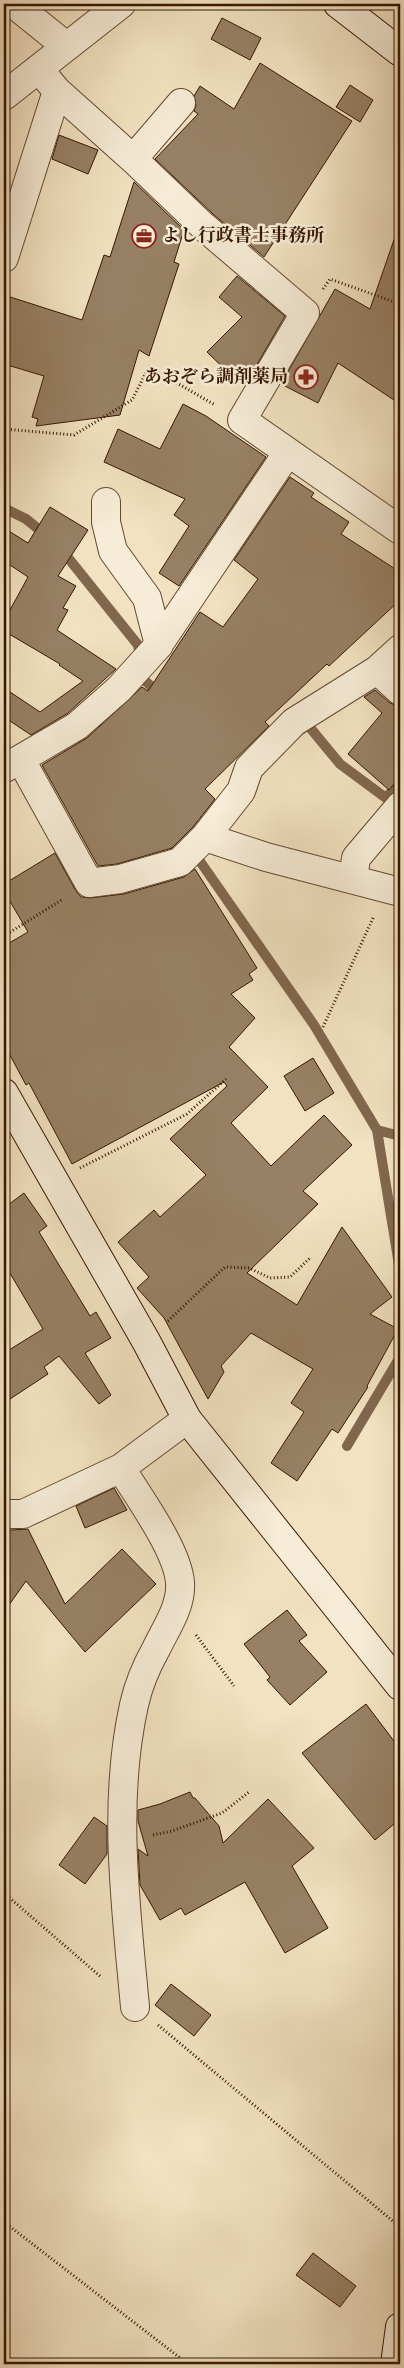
<svg xmlns="http://www.w3.org/2000/svg" width="404" height="2368" font-family="'IM FELL DW Pica','Noto Serif JP',serif">
  <rect width="100%" height="100%" fill="#f2e2c1"/>
  <filter id="stains"><feTurbulence type="fractalNoise" baseFrequency=".004" numOctaves="4"/><feColorMatrix values="0 0 0 0 .2 0 0 0 0 .09 0 0 0 0 .02 0 0 0 .5 -.17"/></filter>
  <radialGradient id="worn" r=".72"><stop offset=".6" stop-color="#630" stop-opacity="0"/><stop offset="1" stop-color="#630" stop-opacity=".3"/></radialGradient>
  <g fill="none" stroke-linecap="round" stroke-linejoin="round">
    <path stroke="#80674e" stroke-width="10" d="M4 508 26 519 47 536
      M61 549 138 645 144 680 160 694
      M301 730 307 724 340 764 386 798 400 782
      M197 857 314 1025 377 1130 400 1271
      M377 1130 400 1136
      M347 1446 400 1357"/>
  </g>
  <path fill="#978065" stroke="#351602" d="M222 18 261 38 250 60 211 39Z
    M260 63 352 121 264 257 213 214 155 159 198 114 194 111 196 105 194 96 200 86 234 109Z
    M350 85 373 100 360 122 336 107Z
    M59 135 98 150 88 174 52 159Z
    M134 182 184 230 174 262 179 264 149 356 139 350 120 415 36 426 38 419 32 417 44 376 4 364V295L82 320 104 255 110 257Z
    M396 234H400V404L338 363 318 403 281 384 335 289 370 309Z
    M237 276 285 316 248 380 239 371 235 379 207 352 242 317 219 297Z
    M183 404 206 416 266 457 179 586 159 573 189 526 174 515 185 499 104 462 118 429 160 449Z
    M290 477 314 493 311 497 349 522 341 534 400 572V600L329 666 327 664 265 722 269 726 205 789 215 799 193 827 172 848 117 864 98 866 42 765 87 738 142 687 148 691 200 612 223 627 258 579 234 560Z
    M50 507 88 530 58 576 76 586 63 608 68 610 57 630 116 669 68 713 31 735 4 717V688L40 712 83 681 59 665 60 664 4 631V621L28 577 4 561V528L28 543Z
    M375 690 390 703 400 706V777L389 790 348 754 382 713 364 697Z
    M55 853 76 891 81 897 90 898 124 894 184 877 195 869 257 968 249 974 253 980 231 994 255 1018 229 1047 268 1087 231 1123 271 1166 324 1115 352 1145 303 1191 318 1204 247 1273 297 1305 342 1227 392 1297 370 1314 398 1329 367 1386 368 1387 338 1433 332 1429 297 1481 271 1463 304 1412 291 1403 313 1369 251 1333 221 1366 224 1372 208 1399 164 1318 137 1288 149 1277 118 1242 154 1210 160 1217 206 1175 170 1139 227 1086 224 1082 72 1164 29 1083 26 1085 4 1044V946L28 932 4 891V884Z
    M313 1058 334 1093 305 1111 284 1076Z
    M24 1193 47 1226 39 1232 90 1316 96 1312 111 1338 85 1353 111 1395 99 1404 59 1356 44 1367 48 1374 4 1403V1353L43 1329 4 1263V1208Z
    M114 1488 127 1510 85 1528 76 1506Z
    M28 1529 65 1604 122 1549 156 1584 85 1652 26 1581 4 1612V1533L11 1530Z
    M287 1610 307 1635 299 1641 327 1672 290 1705 267 1680 270 1677 244 1644Z
    M366 1704 400 1749V1819L375 1840 302 1753Z
    M190 1792 193 1798H195L219 1826 223 1843 268 1799 314 1848 292 1866 328 1928 285 1953 245 1882 185 1915 181 1908 160 1920 140 1885 138 1849 148 1856 138 1821V1810L160 1804Z
    M94 1817 107 1826V1854L85 1884 59 1865Z
    M171 1984 211 2015 194 2036 155 2005Z
    M313 2253 356 2286 340 2307 296 2275Z"/>
  <g fill="none" stroke-linecap="round" stroke-linejoin="round">
    <g stroke="#644932" stroke-width="30">
      <path id="street" d="M14 4 66 46
        M39 69 57 91 133 159 203 226 305 313 242 420 400 530
        M4 96 121 4
        M133 159 181 103
        M4 258 57 91
        M106 502V522L113 551 147 598 159 645
        M377 670 400 691
        M21 760 89 883 120 879 180 862 205 837 241 791 249 768 294 722 377 670 400 649
        M5 768 77 726 119 689 157 647 288 452
        M205 837 266 857 400 892
        M353 879 356 858 400 806
        M121 1468C139 1498 177 1549 180 1582 182 1606 166 1628 156 1649 147 1665 138 1687 134 1705 112 1804 126 1907 135 2007
        M4 1514H23L121 1468 187 1419"/>
    </g>
    <g stroke="#351602" stroke-width="30">
      <path id="secondary" d="M338 4 400 52
        M4 1093 146 1341 187 1419 400 1686
        M395 2364 400 2327"/>
    </g>
    <path stroke="#351602" stroke-width="3" stroke-dasharray="1 2.5" stroke-linecap="butt" d="M323 289 330 279 400 304
      M4 429 74 435 132 400 149 367 215 405
      M4 936 63 899
      M323 1027 374 916
      M80 1168 187 1114 226 1079
      M168 1321 225 1267 249 1268 270 1278 290 1277 310 1258
      M196 1635 234 1686
      M153 1835 172 1831 222 1813 249 1792
      M4 1893 101 1977
      M158 2025 400 2227
      M4 2222 188 2364"/>
    <use href="#street" stroke="#f7ecd7" stroke-width="28"/>
    <use href="#secondary" stroke="#f7ecd7" stroke-width="28"/>
  </g>
  <defs>
    <g id="office-ring" transform="scale(1.25)"><circle r="9.5" fill="#f7ecd7" stroke="#8f2418" stroke-width="1.5"/><path d="M-6-3h4V-5.5h4V-3h4V5H-6ZM-1-4.5V-3h2v-1.5ZM-6 0V1H6V0Z" fill="#8f2418"/></g>
    <g id="pharmacy-ring" transform="scale(1.25)"><circle r="9.5" fill="#f7ecd7" stroke="#8f2418" stroke-width="1.5"/><path d="M-2-6h4v4h4v4h-4v4h-4v-4h-4v-4h4Z" fill="#8f2418"/></g>
  </defs>
  <g fill-rule="evenodd">
    <use href="#office-ring" x="144" y="236"/>
    <use href="#pharmacy-ring" x="306" y="377"/>
  </g>
  <g text-anchor="middle" dominant-baseline="central" stroke-width="5" stroke-linejoin="round" paint-order="stroke">
    <g font-size="18" font-weight="bold" fill="#351602" stroke="#f7ecd7" text-anchor="start">
      <text x="162" y="236">よし行政書士事務所</text>
      <text x="288" y="377" text-anchor="end">あおぞら調剤薬局</text>
    </g>
  </g>
  <rect width="404" height="2368" fill="none" stroke="#f2e2c1" stroke-width="20"/>
  <rect x="5" y="5" width="394" height="2358" fill="none" stroke="#351602" stroke-width="2.5"/>
  <rect x="10" y="10" width="384" height="2348" fill="none" stroke="#351602"/>
  <rect width="100%" height="100%" filter="url(#stains)"/>
  <rect width="100%" height="100%" fill="url(#worn)"/>
</svg>
